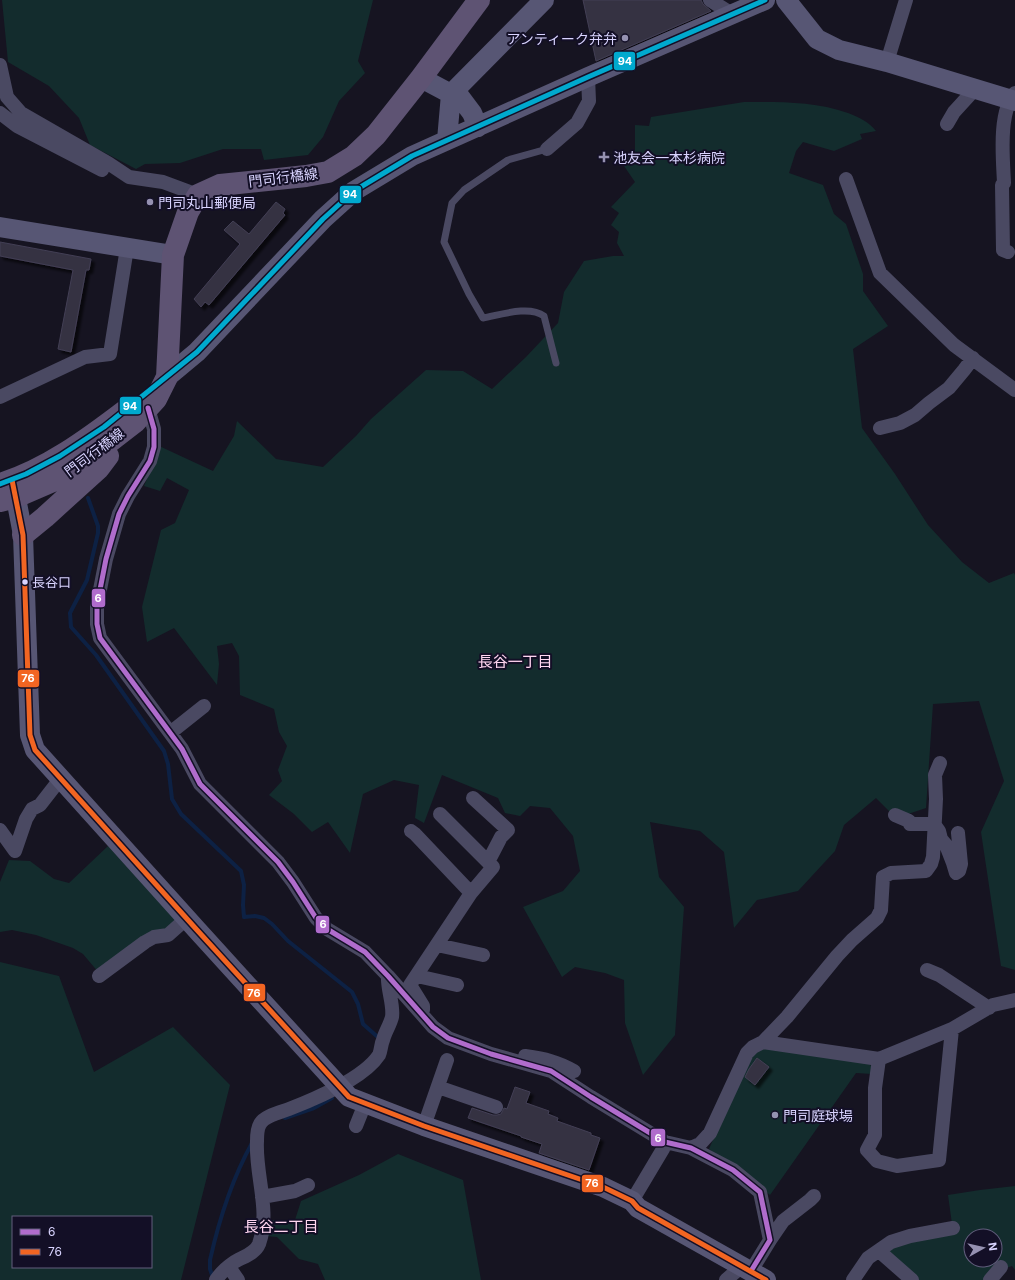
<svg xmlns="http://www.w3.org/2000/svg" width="1015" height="1280" font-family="Inter,'Noto Sans JP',sans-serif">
  <defs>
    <filter id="shadow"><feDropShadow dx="3.5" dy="3.5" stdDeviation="1" flood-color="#0009"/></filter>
  </defs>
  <rect width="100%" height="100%" fill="#161421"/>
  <path fill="#132c2d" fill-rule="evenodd" d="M2 0H373L358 61 365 73 339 101 323 137 308 155 264 160 261 149H223L180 163 145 164 136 169 90 145 79 118 49 86 8 62Z
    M744 102C780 102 814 101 848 113 860 118 868 121 876 131L860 134 862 139 834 151 803 142 796 151 789 173 823 185 834 214 846 224 863 274V291L888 326 853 349 862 428 895 474 928 525 962 562 989 583 1014 573 1015 575V970L1001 966 981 832 1004 781 979 701 933 704 926 808 896 818 876 798 844 825 835 851 798 891 757 900 734 928 724 852 700 831 650 822 659 877 684 907 675 1035 643 1075 625 1023 624 980 605 973 575 967 562 977 523 907 563 891 580 871 573 836 550 808 530 806 520 816 505 813 498 798 442 775 424 823 415 818 419 785 394 780 363 794 350 853 328 822 312 832 294 814 269 795 282 781 278 770 287 746 279 732 274 709 240 695 239 656 232 643 217 646 219 664 217 685 174 628 147 642 142 607 161 530 175 523 189 490 167 478 160 491 144 486 156 457 157 445 213 471 234 436 237 421 276 459 323 467 356 436 371 419 426 370 463 371 492 389 526 357 558 323 564 292 584 261 613 256H624L617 243 619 232 611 225 619 213 611 207 635 182 622 163 635 151V125L649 126 651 117Z
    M108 846 177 922 99 973 83 954 73 948 36 935 12 930 0 932V882L9 860 30 861 54 879 69 883Z
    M0 962 59 976 94 1072 173 1027 230 1085 181 1280H0ZM13 1217H151V1267H13Z
    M763 1046 869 1063 873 1069 872 1074 856 1073 770 1195 709 1149 738 1081 752 1054Z
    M398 1154 463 1180 481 1280H325L318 1264 299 1259 277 1237 266 1236 269 1220H295L301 1201 359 1175Z
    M1015 1186V1270L1012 1266 1006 1268 983 1280H919L886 1250 893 1245 953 1231 948 1195 980 1190ZM971 1236H995V1260H971Z"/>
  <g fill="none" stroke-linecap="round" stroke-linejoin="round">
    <path stroke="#0d2144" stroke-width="4" d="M88 498 98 526V533L87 580 70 613 71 627 96 655 164 751 168 764 172 799 181 814 241 871 244 885 243 905 244 917 255 916 264 918 272 924 288 941 352 992 358 1004 363 1024 380 1039
      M285 1118 314 1108 332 1098
      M213 1278 210 1269V1260C219 1220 232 1179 252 1143"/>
  </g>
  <path fill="#343243" stroke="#433f54" filter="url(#shadow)" d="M583 0H701L703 4 711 11 596 61Z
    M276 202 285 209 283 213 285 215 209 305 205 302 201 307 194 299 240 244 224 230 233 221 249 234Z
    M0 242 91 259 89 270H86L71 352 58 349 73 270 0 256Z
    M757 1058 769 1067 755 1085 745 1077 749 1069Z
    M515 1087 530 1092 526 1103 549 1111 548 1114 558 1118 557 1121 591 1133V1135L600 1138 589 1170 539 1153 542 1144 521 1137V1136L468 1118 472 1108 493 1115H497L501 1114 504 1108 507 1109Z"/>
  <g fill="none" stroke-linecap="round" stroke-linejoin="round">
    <path stroke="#4a4962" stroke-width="7" d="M547 149 508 160 464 190 452 203 444 242 469 294 483 318C500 315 529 305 544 316L556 363"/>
    <path stroke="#4a4962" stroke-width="14" d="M710 0 732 14
      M887 62 906 0
      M0 65 7 97 21 113 108 163 129 177 163 182 198 195
      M0 113 17 126 102 170
      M947 124 954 112 975 89
      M547 149 577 123 589 101 588 77
      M846 179 880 273 954 345 1015 390
      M1008 252 1003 250 1002 185 1004 183C1003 159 998 112 1015 93
      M0 397 85 357 110 354 127 248
      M148 408 154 429V447L150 461 128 496 119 514 106 559 97 605V624L100 638 182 749 200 784 278 862 293 882 316 918 327 929 365 952 388 976 433 1027 448 1038 491 1054 551 1071 591 1097 665 1142 691 1148 733 1170 760 1192 770 1240 751 1271
      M880 428 900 423 915 415 929 403 949 388 964 370 973 358
      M170 733 204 706
      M440 814 488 862
      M895 815 909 821 910 824H934L939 831 941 839 946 845 953 863 956 873 959 871 961 864 958 833
      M0 830 15 851 26 819 32 809 40 805 61 778
      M411 831 415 834 471 893
      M437 945 483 955
      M927 970 939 975 989 1008
      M99 976 145 942 154 937 168 935 186 919
      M417 976 457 985
      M423 1010V1006L410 985 471 893 493 867 488 862 501 837 508 830 473 798
      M763 1042 879 1059 952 1029 993 1005 1015 1000
      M525 1056C545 1059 556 1061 574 1071
      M879 1059 875 1088V1135L867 1150 877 1161 897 1166 939 1160 952 1029
      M438 1087 496 1107
      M356 1126 362 1111
      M424 1126 447 1060
      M691 1148 700 1144 710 1133 747 1053 753 1047 763 1042 787 1017 837 956 852 940 877 918 881 910 883 877 891 873 926 871 931 864 933 857 936 799 935 775 940 763
      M262 1197 295 1191 308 1185
      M632 1201 663 1149 665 1142
      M770 1240 783 1221 810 1200 814 1196
      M879 1251 912 1280
      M229 1267 238 1280
      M216 1280C220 1274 227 1267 233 1263 242 1257 255 1254 259 1244 271 1211 255 1175 257 1141 257 1136 257 1129 260 1124 264 1116 281 1112 289 1109 315 1099 364 1078 379 1055 381 1051 381 1044 383 1040 385 1032 390 1025 392 1017 394 1005 387 989 388 976
      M726 1280 742 1266
      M853 1280 868 1258 891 1242 910 1236 953 1228
      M990 1280 1001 1267"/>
    <path stroke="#575674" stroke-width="20" d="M786 0 817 39 839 50 887 62 1015 101
      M421 78 451 94 460 97 472 113 478 127
      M451 94 544 0
      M447 140 451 94
      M0 227 173 255
      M167 377 197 352 323 219 354 191 412 156 588 77 765 0
      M13 482 23 535 30 735 35 750 197 930 349 1097 424 1126 603 1187 632 1201 638 1208 766 1280"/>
    <path stroke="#5e5373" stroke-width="22" d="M0 484C46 470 88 439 126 410
      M0 501 16 497 60 478 91 456 135 422 156 399 167 377 173 255 188 212 198 195 220 185 306 176 328 172 354 156 376 135 421 78 479 0
      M23 535 45 517 99 468 108 456"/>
    <g stroke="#130f26" stroke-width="8">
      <path id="bus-1" d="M148 408 154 429V447L150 461 128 496 119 514 106 559 97 605V624L100 638 182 749 200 784 278 862 293 882 316 918 327 929 365 952 388 976 433 1027 448 1038 491 1054 551 1071 591 1097 665 1142 691 1148 733 1170 760 1192 770 1240 751 1271"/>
    </g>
    <g stroke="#130f26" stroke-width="8">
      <path id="bus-2" d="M12 480 23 535 30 735 35 750 197 930 349 1097 424 1126 603 1187 632 1201 638 1208 766 1280"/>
    </g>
    <g stroke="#130f26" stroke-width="8">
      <path id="bus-3" d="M0 484 26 474 60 456 104 427 197 352 323 219 354 191 412 156 588 77 765 0"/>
    </g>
    <use href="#bus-1" stroke="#b06ccc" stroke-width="5"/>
    <use href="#bus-2" stroke="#f26522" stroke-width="5"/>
    <use href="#bus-3" stroke="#00a9ce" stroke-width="5"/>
  </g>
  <g fill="#9591b1" stroke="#130f26" stroke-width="1.5">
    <circle cx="625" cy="38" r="4"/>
    <path d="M602 151h4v4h4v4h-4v4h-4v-4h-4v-4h4z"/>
    <circle cx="150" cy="202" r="4"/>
    <circle cx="775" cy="1115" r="4"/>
  </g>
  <circle fill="#d9d4ff" stroke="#130f26" stroke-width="1.5" cx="25" cy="582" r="3.5"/>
  <g text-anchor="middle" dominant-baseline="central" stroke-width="4" stroke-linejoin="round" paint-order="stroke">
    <g font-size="13" fill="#d9d4ff" stroke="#130f26" text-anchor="start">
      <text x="32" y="582">長谷口</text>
    </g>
    <g font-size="14" fill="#d9d4ff" stroke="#130f26" text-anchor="start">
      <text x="617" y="38" text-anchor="end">アンティーク弁弁</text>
      <text x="613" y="157">池友会一本杉病院</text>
      <text x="158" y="202">門司丸山郵便局</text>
      <text x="783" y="1115">門司庭球場</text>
    </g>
    <g font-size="14" fill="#d9d4ff" stroke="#130f26">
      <text transform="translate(283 177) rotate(-7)">門司行橋線</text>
      <text transform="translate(94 452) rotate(-37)">門司行橋線</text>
    </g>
    <g font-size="15" fill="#ffd6f0" stroke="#130f26">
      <text x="515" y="661">長谷一丁目</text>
      <text x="281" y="1226">長谷二丁目</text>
    </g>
  </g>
  <g stroke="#130f26" stroke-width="1.5">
    <rect x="613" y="51" width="23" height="20" rx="4" fill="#00a9ce"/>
    <rect x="339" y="185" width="23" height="19" rx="4" fill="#00a9ce"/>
    <rect x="119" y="396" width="23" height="19" rx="4" fill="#00a9ce"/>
    <rect x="91" y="588" width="15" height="20" rx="4" fill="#b06ccc"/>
    <rect x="17" y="669" width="23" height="19" rx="4" fill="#f26522"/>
    <rect x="315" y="915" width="15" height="19" rx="4" fill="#b06ccc"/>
    <rect x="243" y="983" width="23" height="19" rx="4" fill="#f26522"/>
    <rect x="650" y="1128" width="16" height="19" rx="4" fill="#b06ccc"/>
    <rect x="581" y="1174" width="23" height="19" rx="4" fill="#f26522"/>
  </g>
  <g font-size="11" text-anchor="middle" font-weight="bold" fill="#fff">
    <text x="625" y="65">94</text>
    <text x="350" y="198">94</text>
    <text x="130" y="410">94</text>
    <text x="98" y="602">6</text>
    <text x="28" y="682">76</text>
    <text x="323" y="928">6</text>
    <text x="254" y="997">76</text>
    <text x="658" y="1142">6</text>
    <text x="592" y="1187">76</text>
  </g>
  <rect x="12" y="1216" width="140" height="52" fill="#130f26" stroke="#625e7d"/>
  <rect x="20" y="1229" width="20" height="6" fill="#b06ccc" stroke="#625e7d"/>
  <text x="48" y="1236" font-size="12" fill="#d9d4ff">6</text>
  <rect x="20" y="1249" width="20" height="6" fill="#f26522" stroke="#625e7d"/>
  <text x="48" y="1256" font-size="12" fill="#d9d4ff">76</text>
  <g transform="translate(983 1248) rotate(82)"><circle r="19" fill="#130f26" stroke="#625e7d"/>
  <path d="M0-3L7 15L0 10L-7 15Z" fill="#9591b1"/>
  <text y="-6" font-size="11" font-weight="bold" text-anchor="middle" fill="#d9d4ff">N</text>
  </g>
</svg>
